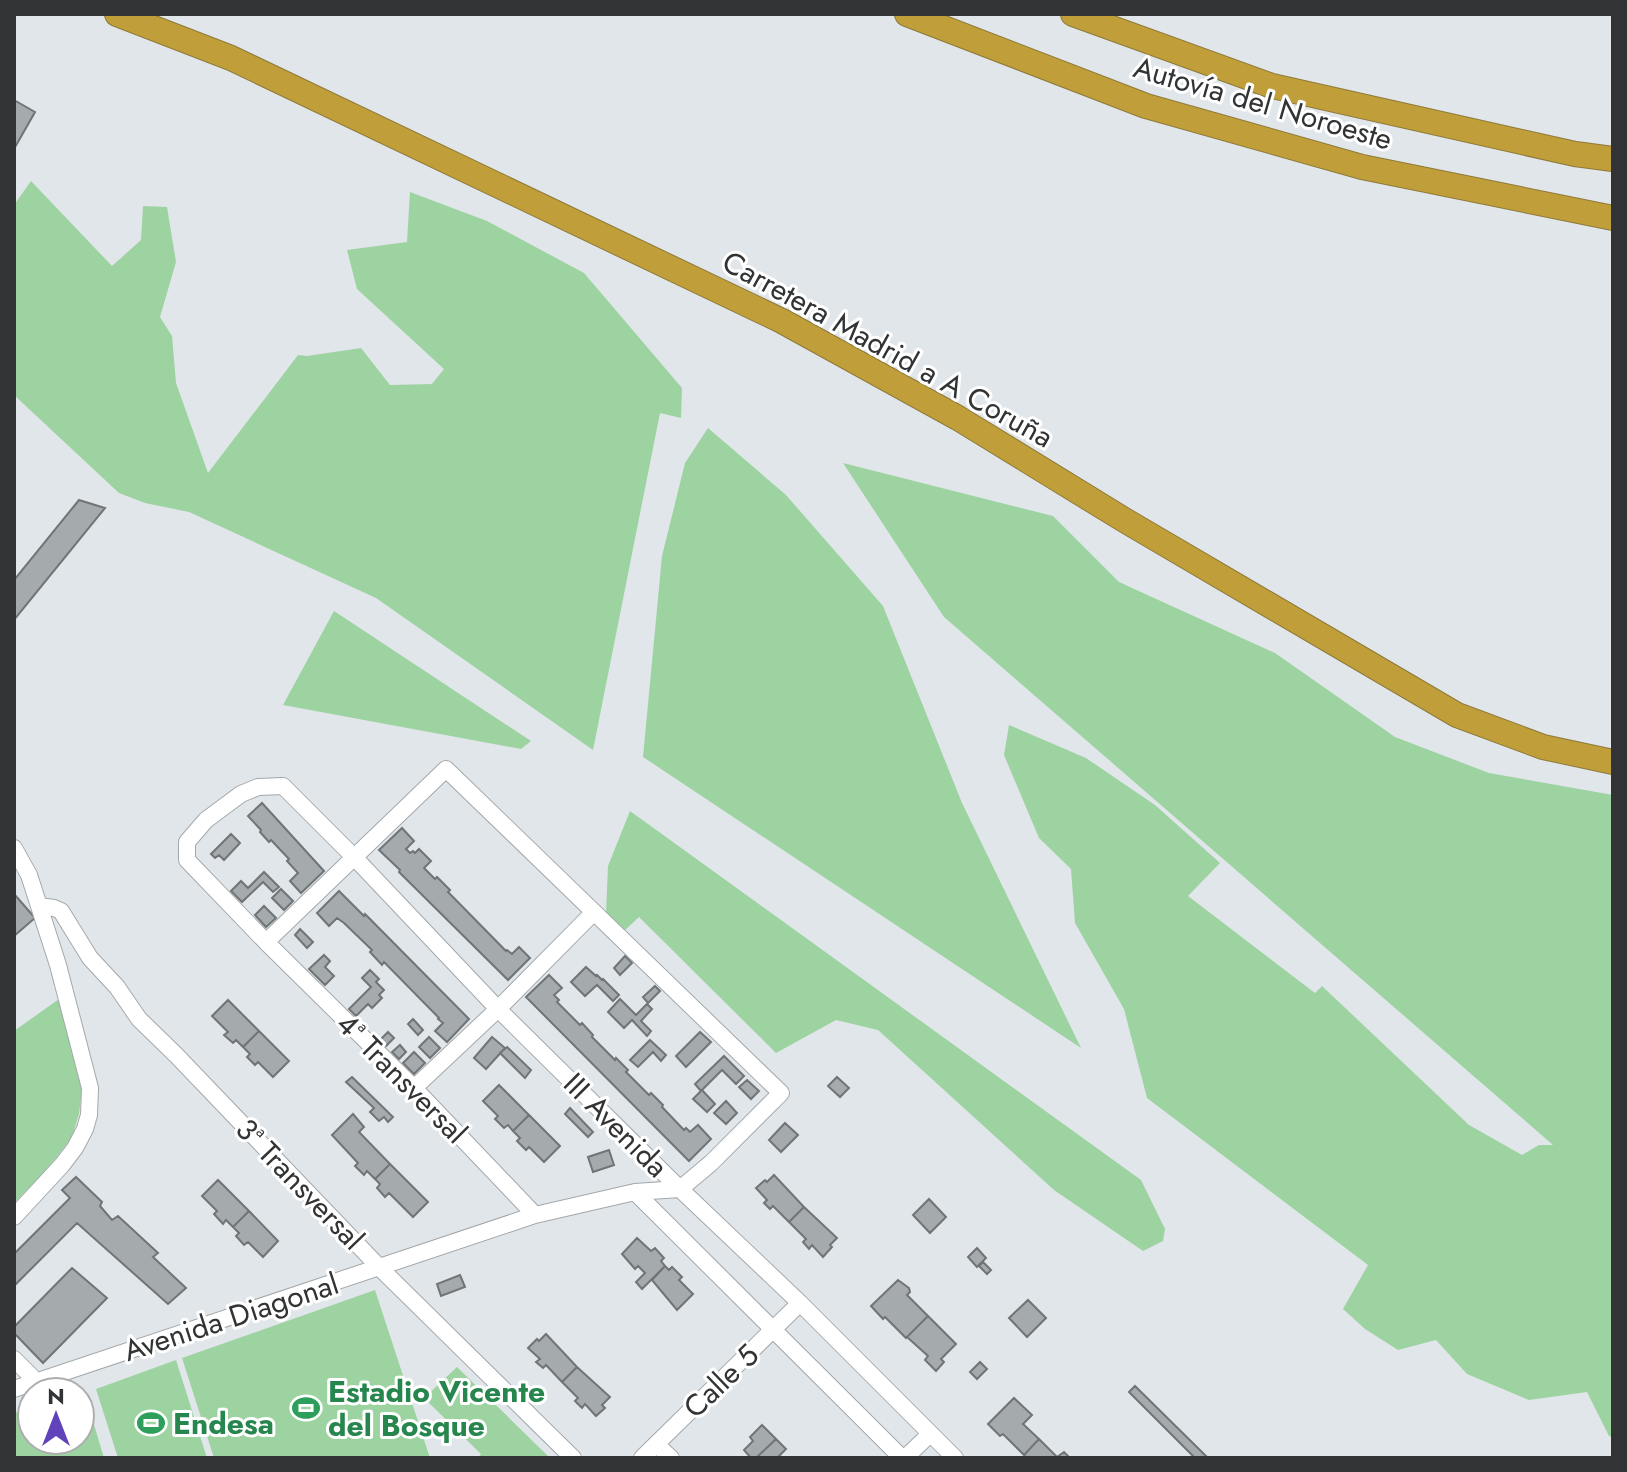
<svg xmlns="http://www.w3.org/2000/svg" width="1627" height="1472" font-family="Jost,sans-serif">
  <rect width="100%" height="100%" fill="#e1e6ea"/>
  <path fill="#9dd3a1" d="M31 181 112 266 141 240 143 206 167 207 176 262 160 317 172 336 176 383 208 473 298 355 307 356 361 348 390 385 432 384 444 369 357 289 347 250 407 242 410 192 487 221 584 273 682 388 681 418 660 413 593 750 376 598 189 512 145 503 119 493 14 395V205Z
    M708 428 786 495 883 606 962 803 1081 1048 643 757 662 556 685 463Z
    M843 463 1053 516 1119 582 1275 653 1395 737 1489 773 1613 795V1437L1609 1436 1587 1392 1529 1400 1467 1374 1436 1340 1398 1350 1365 1329 1343 1309 1368 1265 1147 1098 1124 1009 1075 923 1071 869 1039 838 1004 755 1009 725 1086 758 1155 805 1220 863 1188 896 1315 993 1322 986 1469 1125 1522 1155 1539 1145H1553L944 617Z
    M334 611 531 741 521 749 283 705Z
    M630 811 1141 1180 1165 1229 1163 1241 1143 1251 1054 1190 878 1030 836 1020 776 1053 639 917 624 931 606 914 608 866Z
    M59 999 82 1090 79 1114 72 1137 44 1173 14 1203V1031Z
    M375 1290 430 1458H214L182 1358Z
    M176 1360 207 1458H118L96 1389Z
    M457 1367 550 1458H478L481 1454 424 1398Z
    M84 1391 104 1458H14V1413L32 1407V1440H80L79 1392Z"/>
  <path fill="#a5aaad" stroke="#707477" stroke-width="2" d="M14 100 35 112 14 149Z
    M79 500 105 508 14 620V580Z
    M262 803 324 871 301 893 290 881 298 873 287 861 289 859 271 840 269 842 260 832 261 830 248 816Z
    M402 828 414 841 406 849 410 853 413 851 415 853 419 849 431 861 424 868 435 879 437 877 450 890 448 892 506 951 507 950 512 954 519 947 530 958 508 980 399 872 400 870 379 850Z
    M231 834 240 843 224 860 219 855 215 858 211 854Z
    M264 872 279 887 273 892 263 882 242 902 231 891 241 881 248 888Z
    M281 889 293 901 284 910 272 898Z
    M339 891 364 916 365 914 469 1019 447 1042 435 1031 443 1023 438 1019 439 1018 384 962 382 965 370 952 372 950 344 923 337 918 329 926 317 913Z
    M15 895 35 918 14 936V896Z
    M264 906 276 918 266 927 255 915Z
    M300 929 313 942 307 948 295 935Z
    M324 955 330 961 325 967 334 976 325 985 309 969Z
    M625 956 632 963 620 975 614 968Z
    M586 967 596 976 597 975 602 980 603 979 619 995 613 1001 597 985 585 996 571 982Z
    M370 970 379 979 376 982 384 990 379 995 382 998 372 1008 368 1004 356 1016 349 1009 371 987 362 978Z
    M549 975 562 988 554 995 559 1000 557 1002 580 1025 582 1023 593 1035 592 1037 615 1060 616 1058 628 1070 626 1072 649 1095 651 1093 663 1105 662 1107 684 1130 686 1128 690 1132 698 1125 711 1139 689 1161 526 997Z
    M655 986 660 991 648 1003 643 997Z
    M620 999 636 1015 647 1004 652 1009 641 1021 651 1031 647 1036 632 1020 624 1028 608 1012Z
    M228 1000 259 1031 243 1047 236 1040 233 1043 224 1035 228 1032 212 1016Z
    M413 1019 423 1030 418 1035 408 1024Z
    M259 1031 289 1061 273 1077 258 1062 255 1065 247 1057 250 1054 243 1047Z
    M388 1032 394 1038 386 1046 380 1040Z
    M700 1032 711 1042 686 1067 676 1056Z
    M429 1037 440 1048 430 1058 419 1047Z
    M492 1037 505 1048 486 1069 474 1058Z
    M650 1040 666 1055 661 1061 653 1052 638 1067 630 1060Z
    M400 1045 406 1052 399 1059 392 1052Z
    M507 1047 531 1070 525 1078 500 1053Z
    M414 1052 425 1063 414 1074 403 1063Z
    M724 1056 744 1076 736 1084 722 1070 702 1090 715 1104 707 1112 693 1099 701 1091 695 1084Z
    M352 1077 393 1117 388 1122 384 1117 379 1121 370 1112 374 1108 346 1082Z
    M837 1077 849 1088 840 1097 828 1086Z
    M747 1080 759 1091 751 1099 739 1087Z
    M499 1085 529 1115 513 1131 508 1125 504 1128 495 1119 498 1116 483 1101Z
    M726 1101 737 1113 726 1124 714 1113Z
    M570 1108 593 1132 588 1137 565 1114Z
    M353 1114 364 1127 359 1132 390 1164 375 1179 367 1171 364 1175 355 1166 358 1163 332 1135Z
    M529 1115 560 1146 544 1162 529 1147 526 1150 517 1141 520 1138 513 1131Z
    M785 1123 798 1135 781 1152 769 1140Z
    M609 1150 614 1165 593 1172 588 1157Z
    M390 1164 428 1202 413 1217 389 1193 385 1197 377 1188 380 1184 375 1179Z
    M774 1175 804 1207 789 1222 773 1206 770 1209 764 1203 767 1200 756 1188 765 1180 767 1182Z
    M76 1177 102 1202 100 1206 112 1220 118 1216 158 1253 153 1257 186 1288 168 1304 77 1223 14 1286V1254L70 1198 62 1190Z
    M218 1180 249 1211 233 1227 226 1220 223 1224 214 1214 217 1211 202 1196Z
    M929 1199 946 1217 930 1233 913 1215Z
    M804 1207 837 1238 830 1245 832 1247 823 1257 812 1245 809 1249 803 1242 806 1239 789 1222Z
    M249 1211 278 1241 263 1257 248 1242 244 1245 236 1236 239 1233 233 1227Z
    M637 1238 651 1251 655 1248 664 1258 661 1261 665 1266 642 1289 636 1282 645 1273 638 1266 635 1269 622 1254Z
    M977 1248 986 1258 977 1267 968 1257Z
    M983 1262 991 1270 987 1274 979 1266Z
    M665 1266 669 1270 672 1267 682 1277 679 1280 693 1294 677 1310 652 1280Z
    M72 1268 107 1298 43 1363 14 1333V1327Z
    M460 1275 465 1287 441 1296 437 1284Z
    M898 1280 909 1288 910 1292 907 1295 928 1316 906 1338 885 1317 883 1319 871 1306Z
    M1028 1300 1046 1318 1027 1337 1009 1318Z
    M928 1316 956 1344 941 1359 944 1362 936 1371 925 1360 928 1356 907 1337Z
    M546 1334 577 1367 562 1382 546 1365 543 1368 536 1362 540 1359 528 1348 537 1339 539 1341Z
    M980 1362 987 1369 977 1379 970 1372Z
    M577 1367 610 1397 602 1405 605 1408 596 1416 585 1404 582 1408 575 1401 578 1398 562 1382Z
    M1135 1386 1208 1458H1195L1129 1392Z
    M84 1393 92 1415 83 1418 80 1410V1394Z
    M1014 1398 1032 1415 1023 1424 1039 1439 1024 1455 1003 1434 1000 1436 988 1424Z
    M762 1425 776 1439 756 1458H751L744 1450 753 1441 750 1437Z
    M776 1439 786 1449 777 1458H756Z
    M1039 1439 1057 1457 1064 1452 1070 1458H1026L1024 1455Z"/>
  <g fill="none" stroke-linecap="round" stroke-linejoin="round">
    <g stroke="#a3a8ab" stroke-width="18">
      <path id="minor" d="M14 848 29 875 58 965 90 1088 89 1115 85 1129 75 1148 62 1165 14 1217
        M39 906 54 908 61 911 90 958 117 987 139 1019 176 1055 380 1268 573 1458
        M266 942 446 769 781 1093 711 1163 680 1189
        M414 1088 498 1009 594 912
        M635 1192 902 1458
        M535 1215 414 1088 266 942 187 860V842L206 820 241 794 258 787 283 786 354 857 498 1009 680 1189 800 1303 955 1458
        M14 1359 36 1381
        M14 1389 535 1215 635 1192 680 1189
        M656 1444 671 1458
        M642 1458 800 1303
        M905 1458 930 1434"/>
    </g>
    <g stroke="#8e7938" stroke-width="26">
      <path id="highway" d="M117 14 231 58 782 321 958 418 1126 521 1457 715 1543 747 1613 762
        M907 14 1146 106 1362 167 1613 218
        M1073 14 1272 86 1575 154 1613 159"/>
    </g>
    <use href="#minor" stroke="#fff" stroke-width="16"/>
    <use href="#highway" stroke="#c09f3a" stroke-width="24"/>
  </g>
  <defs>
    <g id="stadium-bare" transform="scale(2.16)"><path d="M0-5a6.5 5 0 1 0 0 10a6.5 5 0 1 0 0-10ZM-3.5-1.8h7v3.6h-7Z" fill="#2e9e5b" stroke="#fff" stroke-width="2.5" paint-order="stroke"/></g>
  </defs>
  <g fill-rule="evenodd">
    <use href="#stadium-bare" x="306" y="1408"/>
    <use href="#stadium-bare" x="151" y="1423"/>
  </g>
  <g text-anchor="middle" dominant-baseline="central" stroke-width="6" stroke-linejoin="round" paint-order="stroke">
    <g font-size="30" fill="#313334" stroke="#fff">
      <text transform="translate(1263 103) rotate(16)">Autovía del Noroeste</text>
      <text transform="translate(888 349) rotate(29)">Carretera Madrid a A Coruña</text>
      <text transform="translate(402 1078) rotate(45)">4ª Transversal</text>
      <text transform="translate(616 1125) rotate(45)">III Avenida</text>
      <text transform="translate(300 1184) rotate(46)">3ª Transversal</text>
      <text transform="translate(231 1317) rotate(-18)">Avenida Diagonal</text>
      <text transform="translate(721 1381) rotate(-44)">Calle 5</text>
    </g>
    <g font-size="30" font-weight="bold" fill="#27864d" stroke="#fff" text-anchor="start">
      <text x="328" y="1391">Estadio Vicente<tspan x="328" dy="34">del Bosque</tspan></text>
      <text x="173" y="1423">Endesa</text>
    </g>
  </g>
  <rect width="1627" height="1472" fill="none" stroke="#313334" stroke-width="32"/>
  <g transform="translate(56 1416)"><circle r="38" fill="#ffffff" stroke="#adadae" stroke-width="2"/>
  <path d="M0-6L14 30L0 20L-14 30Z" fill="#6042bb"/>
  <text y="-12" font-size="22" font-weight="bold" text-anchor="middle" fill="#313334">N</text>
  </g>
</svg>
